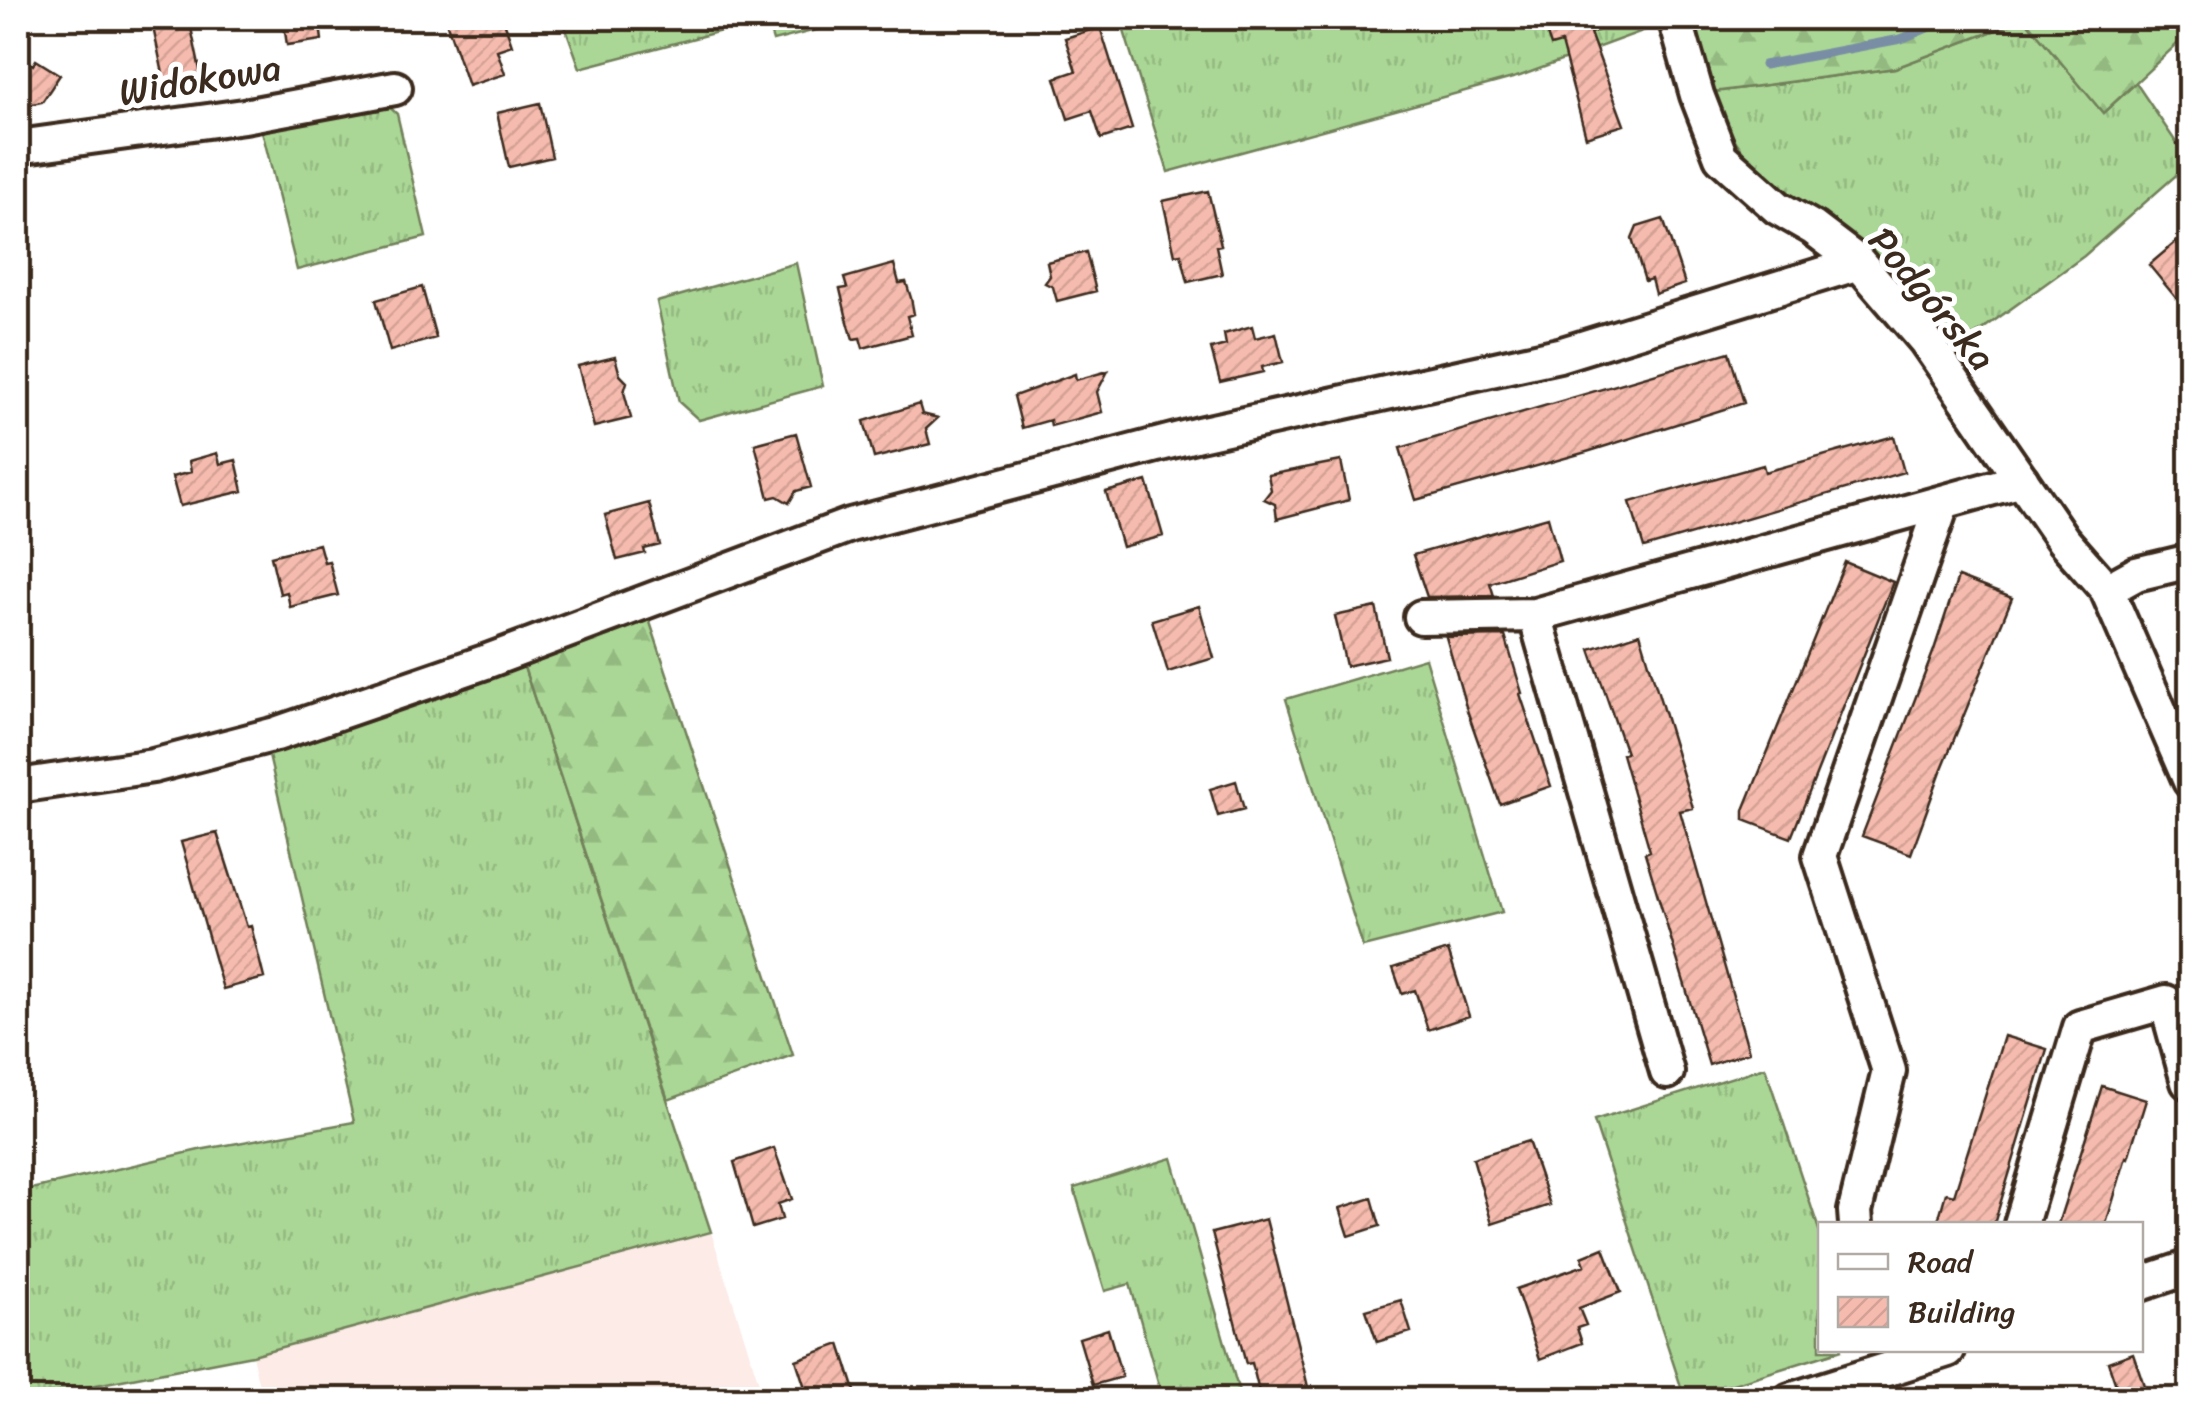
<svg xmlns="http://www.w3.org/2000/svg" width="2208" height="1417" font-family="Sriracha,sans-serif">
  <defs>
    <pattern id="grass-tufts" width="24" height="20" patternUnits="userSpaceOnUse" patternTransform="scale(2.5)"><rect width="24" height="20" fill="#aad796"/><path d="M3 7l-1-3M5 7V3M7 7l1-3M15 17l-1-3M17 17v-4M19 17l1-3" fill="none" stroke="#93b981"/></pattern>
    <pattern id="forest-firs" width="22" height="20" patternUnits="userSpaceOnUse" patternTransform="scale(2.5)"><rect width="22" height="20" fill="#aad796"/><path d="M5 1l3.5 6h-7zM16 11l3.5 6h-7z" fill="#93b981"/></pattern>
    <pattern id="building-hatch" width="6" height="6" patternUnits="userSpaceOnUse" patternTransform="scale(2.5)"><rect width="6" height="6" fill="#f5bbae"/><path d="M-1 1l2-2M0 6l6-6M5 7l2-2" fill="none" stroke="#d3a195"/></pattern>
  </defs>
  <rect width="100%" height="100%" fill="#fff"/>
  <filter id="ink" filterUnits="userSpaceOnUse"><feTurbulence type="fractalNoise" baseFrequency=".01" numOctaves="2"/><feDisplacementMap in="SourceGraphic" scale="20" xChannelSelector="R" yChannelSelector="G"/><feConvolveMatrix kernelMatrix="1 2 1 2 8 2 1 2 1" color-interpolation-filters="sRGB"/></filter>
  <g filter="url(#ink)">
    <path fill="#fcebe7" d="M711 1232 764 1399H262L252 1355Z"/>
    <path fill="url(#grass-tufts)" stroke="#72805a" stroke-width="2.5" d="M562 18H766L767 19 580 68Z
      M1120 18H1657L1659 25 1520 76 1168 172Z
      M2025 19 2103 113 2136 83 2190 163 2084 256 1955 349C1931 321 1901 276 1873 254 1808 202 1740 181 1713 92L1895 68Z
      M383 101 397 114 426 237 297 270 260 123Z
      M796 263 823 386 699 420 679 402 657 302Z
      M1425 658 1502 912 1363 947 1286 699Z
      M522 661 711 1232 252 1355 18 1400V1192L199 1150 354 1122 267 747Z
      M1765 1067 1820 1233V1350H1842L1685 1399 1594 1121Z
      M1172 1158 1241 1399H1163L1130 1284 1105 1291 1074 1188Z"/>
    <path fill="url(#forest-firs)" stroke="#72805a" stroke-width="2.5" d="M766 18H823L828 27 773 41Z
      M1692 18H1797L1845 22 1859 18H2190V32L2103 113 2025 19 1895 68 1713 92Z
      M647 613 793 1055 668 1100 522 661Z"/>
    <g fill="none" stroke-linecap="round" stroke-linejoin="round">
      <path stroke="#798ea4" stroke-width="9" d="M1764 65 1901 39 1951 18"/>
    </g>
    <path fill="url(#building-hatch)" stroke="#3b2a1e" stroke-width="2.5" d="M151 18H189L201 75 165 83Z
      M283 18H319L322 40 287 45Z
      M445 18H503L512 45 497 50 505 74 468 86Z
      M1541 18H1622V22L1590 33 1624 125 1586 137 1561 43 1551 46Z
      M1100 27 1132 129 1101 139 1092 111 1068 119 1055 78 1076 71 1065 38Z
      M18 55 33 65 36 60 60 75 42 102 18 107Z
      M540 103 552 157 509 167 497 113Z
      M1208 191 1221 245 1216 246 1222 274 1188 282 1181 254 1175 255 1163 201Z
      M1663 219 1685 284 1655 294 1651 279 1645 281 1632 239 1637 227Z
      M2176 242 2190 261V315L2149 265Z
      M1086 252 1096 291 1057 301 1053 287 1045 283 1050 276 1047 262Z
      M894 264 899 283 906 282 911 298 914 314 907 316 912 335 863 348 860 338 853 339 846 315 840 289 847 288 844 278Z
      M422 287 436 338 390 351 376 300Z
      M1252 326 1255 338 1276 333 1283 362 1262 367 1263 372 1220 382 1211 349 1226 345 1224 334Z
      M1729 352 1744 403 1590 451 1416 500 1400 448Z
      M615 357 620 375 627 382 624 392 631 418 594 427 578 366Z
      M1108 371 1097 392 1102 412 1051 426 1050 420 1022 428 1014 396 1075 374 1076 380Z
      M919 404 922 414 938 418 926 429 930 444 874 458 864 421Z
      M796 433 811 487 796 491 789 503 777 496 769 498 755 444Z
      M1894 436 1904 472 1644 548 1630 502 1763 465 1765 472Z
      M217 453 220 464 236 460 243 491 180 506 172 477 191 472 189 461Z
      M1341 461 1349 500 1277 519 1275 504 1264 499 1271 490 1268 475Z
      M1147 481 1163 536 1122 547 1106 492Z
      M649 503 660 545 644 549 645 553 617 560 605 515Z
      M1548 517 1560 561 1490 583 1494 596 1427 597 1413 555Z
      M319 544 324 562 329 561 338 595 290 607 287 592 280 594 271 556Z
      M1845 562 1893 582 1791 838 1744 820V810Z
      M1958 577 2012 598 1941 771 1911 854 1862 836 1934 650Z
      M1199 606 1214 658 1168 672 1152 620Z
      M1376 607 1387 657 1346 666 1335 616Z
      M1640 633 1693 808 1680 811 1749 1052 1709 1065 1645 853 1650 851 1622 754 1626 753 1590 649Z
      M1505 636 1522 693 1520 694 1551 786 1500 804 1467 710 1446 637Z
      M1236 781 1244 809 1218 816 1210 789Z
      M217 833 247 927 251 926 264 978 223 989 181 842Z
      M1448 950 1469 1016 1428 1030 1415 990 1402 994 1393 968Z
      M2004 1036 2047 1049 1994 1224H1937L1946 1193 1954 1195Z
      M2102 1086 2146 1100 2128 1158 2126 1157 2106 1224H2058Z
      M1528 1141 1550 1205 1492 1224 1473 1158Z
      M774 1148 792 1199 778 1204 782 1219 753 1228 734 1162Z
      M1372 1198 1380 1226 1349 1236 1340 1208Z
      M1266 1219 1304 1370 1311 1400H1261L1252 1363 1246 1364 1212 1233Z
      M1604 1248 1621 1292 1579 1308 1586 1325 1577 1328 1582 1343 1540 1359 1516 1289 1585 1265 1582 1257Z
      M1401 1300 1411 1332 1377 1342 1366 1310Z
      M1108 1329 1122 1377 1093 1385 1079 1338Z
      M840 1344 858 1400H809L796 1360Z
      M2133 1353 2149 1400H2121L2108 1362Z"/>
    <g fill="none" stroke-linecap="round" stroke-linejoin="round">
      <g stroke="#3b2a1e" stroke-width="40">
        <path id="minor" d="M1675 18 1697 95 1721 157 1778 208 1813 228 1859 263 1925 340 2063 540 2107 590 2190 781
          M18 147 244 116 395 88
          M2107 590 2136 574 2190 561
          M1421 617 1535 615
          M18 786 153 766 276 734 485 662 850 525 1199 434 1559 355 1859 263
          M1667 1072 1535 615 2022 480
          M1856 1224 1855 1211 1889 1071 1820 856 1943 502
          M2021 1224 2080 1027 2166 1002 2188 1082
          M2140 1284 2190 1267
          M1790 1400 1948 1350"/>
      </g>
      <use href="#minor" stroke="#fff" stroke-width="32"/>
    </g>
  </g>
  <g text-anchor="middle" dominant-baseline="central" stroke-width="10" stroke-linejoin="round" paint-order="stroke">
    <g font-size="38" fill="#3b2a1e" stroke="#fff">
      <text transform="translate(200 80) rotate(-9)">Widokowa</text>
      <text transform="translate(1932 299) rotate(50)">Podgórska</text>
    </g>
  </g>
  <rect width="2208" height="1417" fill="none" stroke="#fff" stroke-width="60"/>
  <rect x="30" y="30" width="2148" height="1357" fill="none" stroke="#3b2a1e" stroke-width="4" filter="url(#ink)"/>
  <rect x="1818" y="1222" width="325" height="130" fill="#ffffff" stroke="#b1aaa5" stroke-width="2.5"/>
  <rect x="1838" y="1254" width="50" height="15" fill="#ffffff" stroke="#b1aaa5" stroke-width="2.5"/>
  <text x="1908" y="1272" font-size="30" fill="#3b2a1e">Road</text>
  <rect x="1838" y="1297" width="50" height="30" fill="url(#building-hatch)" stroke="#b1aaa5" stroke-width="2.5"/>
  <text x="1908" y="1322" font-size="30" fill="#3b2a1e">Building</text>
</svg>
